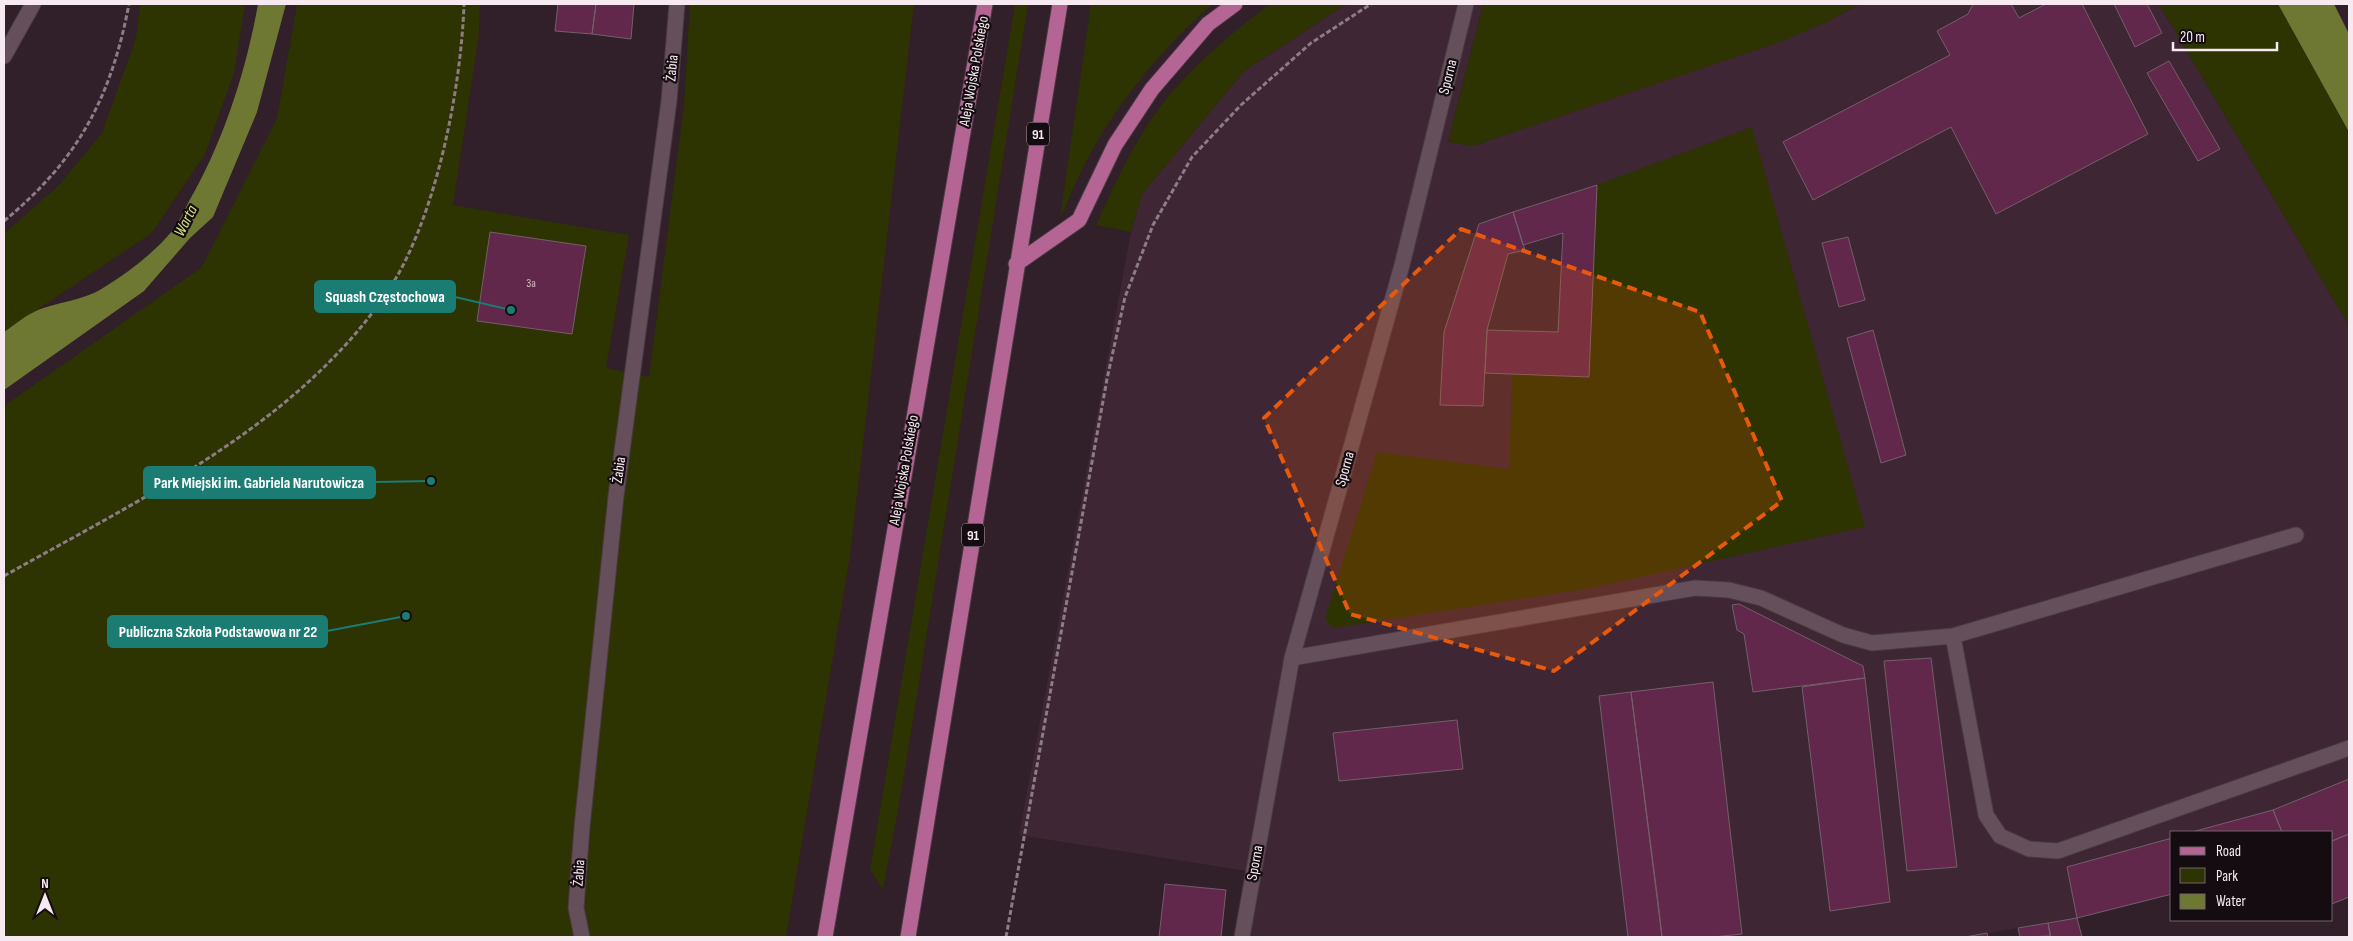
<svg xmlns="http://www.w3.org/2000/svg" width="2353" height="941" font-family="'Sofia Sans Condensed',sans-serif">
  <rect width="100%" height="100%" fill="#311f29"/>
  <path fill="#3e2634" d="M1346 4H1483L1448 142 1473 146 1825 23 1859 4H2159L2349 326V897L2332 904V832H2172V894L2077 918 1965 937H1241L1253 872 1019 835 1131 232 1142 194 1244 71Z"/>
  <path fill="#2d3301" d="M140 4H245L234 73 205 154 152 233 4 332V234L59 185 102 133 136 38Z
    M297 4H480L479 34 453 205 629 235 606 368 649 377 684 104 690 4H914L850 556 786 937H4V406L202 267 277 118Z
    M1015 4H1028L902 788 883 890 870 869Z
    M1091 4H1213C1166 43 1113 108 1086 162 1076 180 1069 200 1060 218Z
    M1270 4H1346L1244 71 1142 194 1131 232 1096 225C1113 188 1133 144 1157 111 1188 69 1229 35 1270 4Z
    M1483 4H1859L1825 23 1783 41 1473 146 1448 142Z
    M2159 4H2278L2349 132V326Z
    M1752 127 1865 527 1586 589 1333 628 1325 619 1377 452 1509 469 1512 375 1589 377 1597 185Z"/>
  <path fill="#6e7833" d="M258 4H286L257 112 213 217 190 238 144 291 4 390V332C13 326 22 318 32 313 52 302 81 302 103 288 129 272 154 253 173 230 179 222 184 212 188 203 223 143 246 72 258 4Z
    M2278 4H2334L2349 34V132Z"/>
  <path fill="#61284b" stroke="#745f6a" d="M558 4H596L592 34 555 31Z
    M596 4H634L631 39 592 34Z
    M1973 4H2011L2019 18 2046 4H2082L2148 134 1996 214 1951 127 1813 200 1783 142 1950 55 1937 31 1968 14Z
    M2114 4H2147L2162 33 2135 47Z
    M2169 61 2220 149 2198 161 2147 73Z
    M1597 185 1589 377 1485 373 1487 330 1558 332 1563 233 1523 245 1513 212Z
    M1513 212 1525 250 1508 254 1487 330 1483 406 1440 405 1444 332 1479 224Z
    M490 232 586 246 572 334 477 321Z
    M1848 237 1865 300 1839 307 1822 243Z
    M1873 330 1906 455 1881 463 1847 338Z
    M1739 604 1863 666 1865 678 1753 692 1744 634 1737 630 1732 605Z
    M1931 658 1957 867 1907 871 1884 661Z
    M1865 678 1890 902 1830 911 1802 687Z
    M1713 682 1742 934 1713 937H1662L1631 692Z
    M1631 692 1658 902 1662 937H1628L1599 696Z
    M1457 720 1463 769 1339 781 1333 733Z
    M2349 779V834L2332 841V832H2282L2273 810Z
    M2273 810 2282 832H2192Z
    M2349 834V897L2332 904V841Z
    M2172 838V894L2077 918 2067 867Z
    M1165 884 1226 890 1221 937H1159Z
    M2077 918 2082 937H2051L2048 923Z
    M2048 923 2050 936 2020 937 2018 928Z
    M1987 933 1988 937H1965Z"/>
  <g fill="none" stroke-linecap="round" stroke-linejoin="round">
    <g stroke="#493a42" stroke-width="17">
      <path id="service" d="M4 56 33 4
        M1953 636 2296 535
        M1292 658 1695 588 1729 590 1761 598 1843 635 1872 643 1953 636 1986 815 2000 836 2029 849 2058 851 2349 748"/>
    </g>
    <g stroke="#493a42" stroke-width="17">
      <path id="minor" d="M582 937 576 908 582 827 616 496 669 101 677 4
        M1242 937 1292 658 1402 265 1466 4"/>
    </g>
    <g stroke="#493a42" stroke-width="17">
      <path id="primary" d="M1016 264 1079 220 1115 145 1152 89 1208 24 1235 4
        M825 937 985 4
        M908 937 1060 4"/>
    </g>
    <path stroke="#8c7c85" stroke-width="3" stroke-dasharray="5 2.5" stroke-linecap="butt" d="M4 221C78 160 111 98 129 4
      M4 576C140 499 292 428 384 297 435 225 461 91 464 4
      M1006 937 1107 379 1125 297 1153 225 1192 157 1241 105 1311 43 1371 4"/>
    <use href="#service" stroke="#644f5a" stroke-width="15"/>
    <use href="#minor" stroke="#644f5a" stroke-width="15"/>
    <use href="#primary" stroke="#b46594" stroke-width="15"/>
  </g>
  <path fill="#e8590c" fill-opacity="0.2" stroke="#e8590c" stroke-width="4" stroke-dasharray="10 6" stroke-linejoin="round" d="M1461 229 1700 312 1782 501 1554 671 1350 614 1264 418Z"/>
  <g text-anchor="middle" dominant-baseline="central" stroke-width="4.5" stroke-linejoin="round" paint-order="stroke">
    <g font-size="12" fill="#d1b9c6">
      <text x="531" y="283">3a</text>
    </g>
    <g fill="#140c10" stroke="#b2a7ac" stroke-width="1">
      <rect x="1027" y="122.5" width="22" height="23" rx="4"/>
      <rect x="962" y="523.5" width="22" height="23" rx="4"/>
    </g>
    <g font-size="14" font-weight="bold" fill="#f6e9ef">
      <text x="1038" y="134">91</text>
      <text x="973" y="535">91</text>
    </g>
    <g font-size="15" fill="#f6e9ef" stroke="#140c10">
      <text transform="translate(672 68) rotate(-85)">Żabia</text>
      <text transform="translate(974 71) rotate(-80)">Aleja Wojska Polskiego</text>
      <text transform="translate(1448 77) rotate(-76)">Sporna</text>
      <text transform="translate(1345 469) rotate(-74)">Sporna</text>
      <text transform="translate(619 470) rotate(-82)">Żabia</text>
      <text transform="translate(904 470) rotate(-80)">Aleja Wojska Polskiego</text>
      <text transform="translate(1255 863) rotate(-80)">Sporna</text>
      <text transform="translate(579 873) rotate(-86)">Żabia</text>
    </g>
    <g font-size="16" font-style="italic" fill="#d4e583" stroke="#140c10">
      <text transform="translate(186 221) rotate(-63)">Warta</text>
    </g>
  </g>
  <path fill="none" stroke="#1b7c74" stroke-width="2" d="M511 310L455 297M431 481L375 482M406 616L327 631"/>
  <g fill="#1b7c74" stroke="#140c10" stroke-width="2">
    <circle cx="511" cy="310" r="5"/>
    <circle cx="431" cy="481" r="5"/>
    <circle cx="406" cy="616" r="5"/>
  </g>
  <g fill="#1b7c74" stroke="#1b7c74" stroke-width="2">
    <rect x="315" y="281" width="140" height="31" rx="5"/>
    <rect x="144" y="467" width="231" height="31" rx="5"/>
    <rect x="108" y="616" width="219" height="31" rx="5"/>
  </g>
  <g font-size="16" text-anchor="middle" font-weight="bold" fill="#fff">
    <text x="385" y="302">Squash Częstochowa</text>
    <text x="259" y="488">Park Miejski im. Gabriela Narutowicza</text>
    <text x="218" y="637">Publiczna Szkoła Podstawowa nr 22</text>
  </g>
  <rect width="2353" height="941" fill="none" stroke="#f6e9ef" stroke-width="10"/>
  <rect x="2170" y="831" width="162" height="90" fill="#140c10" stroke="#6e6469"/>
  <rect x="2180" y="847" width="25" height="8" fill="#b46594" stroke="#6e6469"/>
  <text x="2216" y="856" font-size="15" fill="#f6e9ef">Road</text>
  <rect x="2180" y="868" width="25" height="15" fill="#2d3301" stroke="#6e6469"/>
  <text x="2216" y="881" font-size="15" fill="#f6e9ef">Park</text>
  <rect x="2180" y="894" width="25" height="15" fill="#6e7833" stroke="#6e6469"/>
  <text x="2216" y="906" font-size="15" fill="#f6e9ef">Water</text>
  <g transform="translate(45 896)" stroke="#140c10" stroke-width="4" paint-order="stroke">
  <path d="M0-4L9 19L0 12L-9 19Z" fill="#f6e9ef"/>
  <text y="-8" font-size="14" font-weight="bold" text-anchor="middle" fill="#f6e9ef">N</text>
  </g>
  <path d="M2173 42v8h104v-8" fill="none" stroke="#f6e9ef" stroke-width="2.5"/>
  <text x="2180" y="42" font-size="15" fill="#f6e9ef" stroke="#140c10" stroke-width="4" paint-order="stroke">20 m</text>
</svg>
